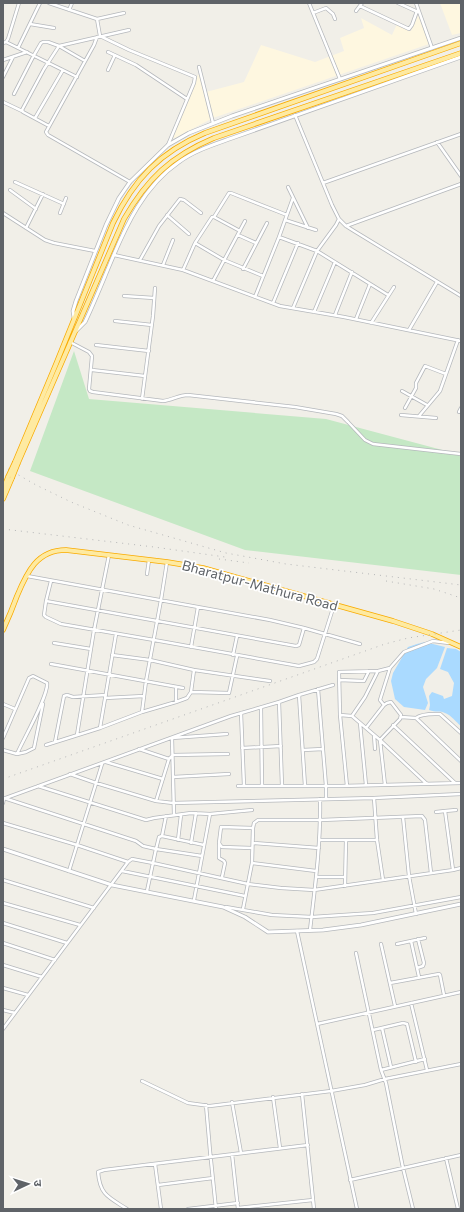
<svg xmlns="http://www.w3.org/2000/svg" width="464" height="1212" font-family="Commissioner,'Noto Sans Devanagari',sans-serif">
  <rect width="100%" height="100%" fill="#f1efe8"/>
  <path fill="#fef7e0" d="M440 3H461V33L452 35Z
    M419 14 432 43 213 118 175 138 172 137 198 75 202 74 206 92 244 82 261 45 315 62 344 51 340 38 364 28 361 18 392 35 397 24 411 31Z"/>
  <path fill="#c5e8c5" d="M74 351 89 399 326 419 461 455V575L245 550 30 471Z"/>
  <path fill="#aadaff" d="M425 642 445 647 437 668 426 679 423 687 428 703 425 710 404 707 395 699 391 681 393 673 408 647 417 644Z
    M447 648 456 649 461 652V726C456 722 451 715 445 713 440 710 436 713 429 710L430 705 429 696 432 692 443 696 444 699 452 696 454 683 448 672 440 669Z"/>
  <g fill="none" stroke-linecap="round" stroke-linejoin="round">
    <g stroke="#b5b8bc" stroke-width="4">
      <path id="minor" d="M49 3 97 19 124 13
        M309 3 340 79
        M398 3 418 12
        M416 3 432 48
        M360 6 409 29 412 25 417 11
        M69 10 72 3
        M356 11 362 3
        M313 13 326 8 333 14 335 19
        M97 19 100 36 129 50 195 77 194 83 168 145
        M30 24 54 28
        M97 37 94 45 46 132 48 135 130 182
        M6 42 77 77
        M3 43 6 42 8 39 19 3
        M18 48 40 3
        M108 52 136 65 187 99
        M3 60 27 52
        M199 67 213 123
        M108 70 115 55
        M3 77 13 57
        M14 94 34 55 41 43 43 42H48L59 46 85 61
        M3 102 22 111
        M295 115 332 205 339 219 346 226 354 231 461 296
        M35 118 63 70
        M49 126 23 112 22 110 44 69 59 46 129 30
        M437 142 461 176
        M15 182 64 204
        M323 183 461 134
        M288 187 308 228
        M10 190 36 209
        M3 213 45 240 54 243 95 251
        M60 213 66 198
        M167 215 189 234
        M214 217 229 193H231L287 215
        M285 220 316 230
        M346 226 461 184
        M26 228 43 194
        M238 235 256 243
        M279 237 317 251 388 295
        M195 243 224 260 263 276
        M114 255 183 270 280 306 344 317 461 341
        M140 260 159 226 180 199 184 200 201 213
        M163 265 173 240
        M243 269 267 223
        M183 270 195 243 212 217H214L240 231
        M213 281 245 221
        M124 296 154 298
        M255 297 279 237 293 198
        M273 303 298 243
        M293 308 317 251 336 225 339 219
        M314 312 335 262
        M335 315 352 272
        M356 319 370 284
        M115 321 152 325
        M371 323 394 287
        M409 330 437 282
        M70 342 89 352 92 356 89 389 90 391 93 392 163 401C172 400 179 395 188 395L295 407 336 414 342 416 348 422 365 440 373 444 461 454
        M96 345 149 351
        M92 370 145 376
        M402 391 427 405
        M142 399 153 316 155 288
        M405 408 416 388V383L425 366 446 374
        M459 412 461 408
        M401 415 436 418
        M419 416 440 391 458 340
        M147 574 149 560
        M27 576 270 620 304 628 360 644
        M51 581 46 601 296 646 299 645 304 628
        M46 601 44 615 46 617 61 624 154 640 299 666 314 662 317 659 334 605
        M54 643 91 649
        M191 647 198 607
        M112 655 150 660 194 670 270 681
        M233 655 237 636
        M51 664 183 688
        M339 680 364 681 369 671
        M318 689 326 786V799
        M191 692 229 693 237 656
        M299 695 305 786
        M105 698 144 696
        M176 702V687
        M279 702 282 786
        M3 704 15 709
        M384 705 380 700 390 668 404 652 433 641 449 643
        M261 708 262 786
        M142 712 146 681 161 600 167 562
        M241 713 244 786
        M340 715 352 716 380 740 427 784
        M352 716 365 697 378 671
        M401 717 416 718 461 761
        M416 718C422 713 433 714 440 714L461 733
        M360 723 366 785
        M393 725 455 783
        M100 728 116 634
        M366 728 384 705 387 703 391 702 401 715 400 719 380 740 385 785
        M77 735 94 630 109 555
        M374 735 375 749
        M3 738 29 678 33 676 47 683C49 695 23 740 17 754L3 750
        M55 742 64 696 67 695 73 697 106 695
        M46 745 100 728 142 712 176 702 187 698 191 692 194 670
        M242 748 281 746
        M139 749 169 759
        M303 750 323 749
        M17 754 26 752 34 748 43 704
        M228 754 173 755 169 759 156 801 173 803 374 798 461 794
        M106 762 163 779
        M70 774 96 783 156 801
        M173 777 229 774
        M38 786 146 820 154 818 191 813 210 814 252 810
        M238 786H341L461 783
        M347 786 340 715 339 672 378 671 390 668
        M374 798 377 840 383 880
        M3 799 231 716 279 702 299 695 333 685
        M3 803 4 798 136 841 143 846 156 849 202 856
        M456 810 445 811 453 870 461 868
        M436 812 445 811
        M174 815 172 738 227 734
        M403 817 409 876 416 914
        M3 823 77 845 128 862
        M162 836 166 816
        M178 840 181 815
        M319 840H377
        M191 843 196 813
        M253 843 319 848
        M219 845V858L224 861 225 863 222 877
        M252 848 222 847 221 846 219 843 221 827 253 828
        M252 863 316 871
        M69 871 102 764
        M122 871 245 896
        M316 877H345
        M3 880 94 908
        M345 886 346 840
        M147 891 156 849 159 837 162 836 204 845
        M194 900 210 814
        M3 903 80 925
        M226 907 272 915 312 917 373 913 461 897
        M243 909 252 863 253 828 254 823 258 820H321L422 816 425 820 431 873
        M3 923 67 943
        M310 930C315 887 321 843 320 799
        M297 931 357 1209
        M411 941 419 977
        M3 943 55 960
        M381 944 395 1006
        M397 944 425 938
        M356 953 381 1070 386 1083 403 1168 413 1209
        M3 965 42 977
        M417 968 423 966 424 963 418 939
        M390 983 439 974 440 975 444 995
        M3 988 28 995
        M411 1003 427 1070
        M3 1010 15 1013
        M317 1024 461 992
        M382 1028 391 1067
        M3 1029 128 862 132 859 153 863 248 884 281 888 314 890 453 870
        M373 1030 403 1023 407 1024 416 1062
        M381 1070 425 1059
        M142 1081 188 1103 210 1106 331 1091 365 1085 385 1079 461 1064
        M302 1094 314 1209
        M273 1097 280 1148
        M232 1102 241 1153
        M206 1105 210 1151 216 1209
        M232 1154 238 1209
        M446 1158 458 1209
        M155 1164 161 1209
        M350 1180 461 1155
        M158 1185 213 1178
        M238 1208 313 1200
        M127 1209C108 1197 100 1195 98 1172L104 1170 308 1145
        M188 1209 238 1203"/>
    </g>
    <g stroke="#b5b8bc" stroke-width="4.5">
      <path id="tertiary" d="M74 318 73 311 76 301 106 225 119 198 130 182 168 145 189 133 232 116 461 38
        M76 331 85 322C94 303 102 283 110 264 126 225 144 186 179 162 195 150 216 144 235 137L461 57
        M3 849 112 885 223 907 245 917 268 932 323 930 361 925 461 904"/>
    </g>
    <g stroke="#f9ab00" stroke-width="5.5">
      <path id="trunk" d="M15 462 56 364 113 223C134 179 160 152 205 133L461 43
        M18 463 124 219C147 179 171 156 214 138L461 53
        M3 490 8 477
        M3 499 12 478
        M3 630C8 619 13 607 17 596 27 572 37 550 66 550L167 562 203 568 393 621 432 634 461 647"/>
    </g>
    <use href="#minor" stroke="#fff" stroke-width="2.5"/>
    <use href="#tertiary" stroke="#fff" stroke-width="3"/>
    <use href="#trunk" stroke="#feeaa1" stroke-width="4"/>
    <path stroke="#b6b7b8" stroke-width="1" stroke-dasharray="1 5" stroke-linecap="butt" d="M3 466 36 485 71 502 128 525 226 553 286 564 461 585
      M3 529 154 547 225 557
      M219 559 249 563
      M386 581 434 589 461 598
      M3 779 385 644 408 638 461 630"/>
    <g stroke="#f9ab00" stroke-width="5.5" stroke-linecap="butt">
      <path id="trunk-bridge" d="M8 477 15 462
        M12 478 18 463"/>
    </g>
    <use href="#trunk-bridge" stroke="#feeaa1" stroke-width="4"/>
  </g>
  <g text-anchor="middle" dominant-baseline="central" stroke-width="3.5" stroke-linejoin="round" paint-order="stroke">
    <g font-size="14" fill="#5f6368" stroke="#fff">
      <text transform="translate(260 585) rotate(15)">Bharatpur-Mathura Road</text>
    </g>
  </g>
  <rect width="464" height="1212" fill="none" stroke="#5f6368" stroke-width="8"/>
  <g transform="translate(28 1184) rotate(86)" stroke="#ffffff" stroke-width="3" paint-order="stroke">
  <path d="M0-3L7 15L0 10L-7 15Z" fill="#5f6368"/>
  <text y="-6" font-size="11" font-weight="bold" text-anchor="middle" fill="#5f6368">उ</text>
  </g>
</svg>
